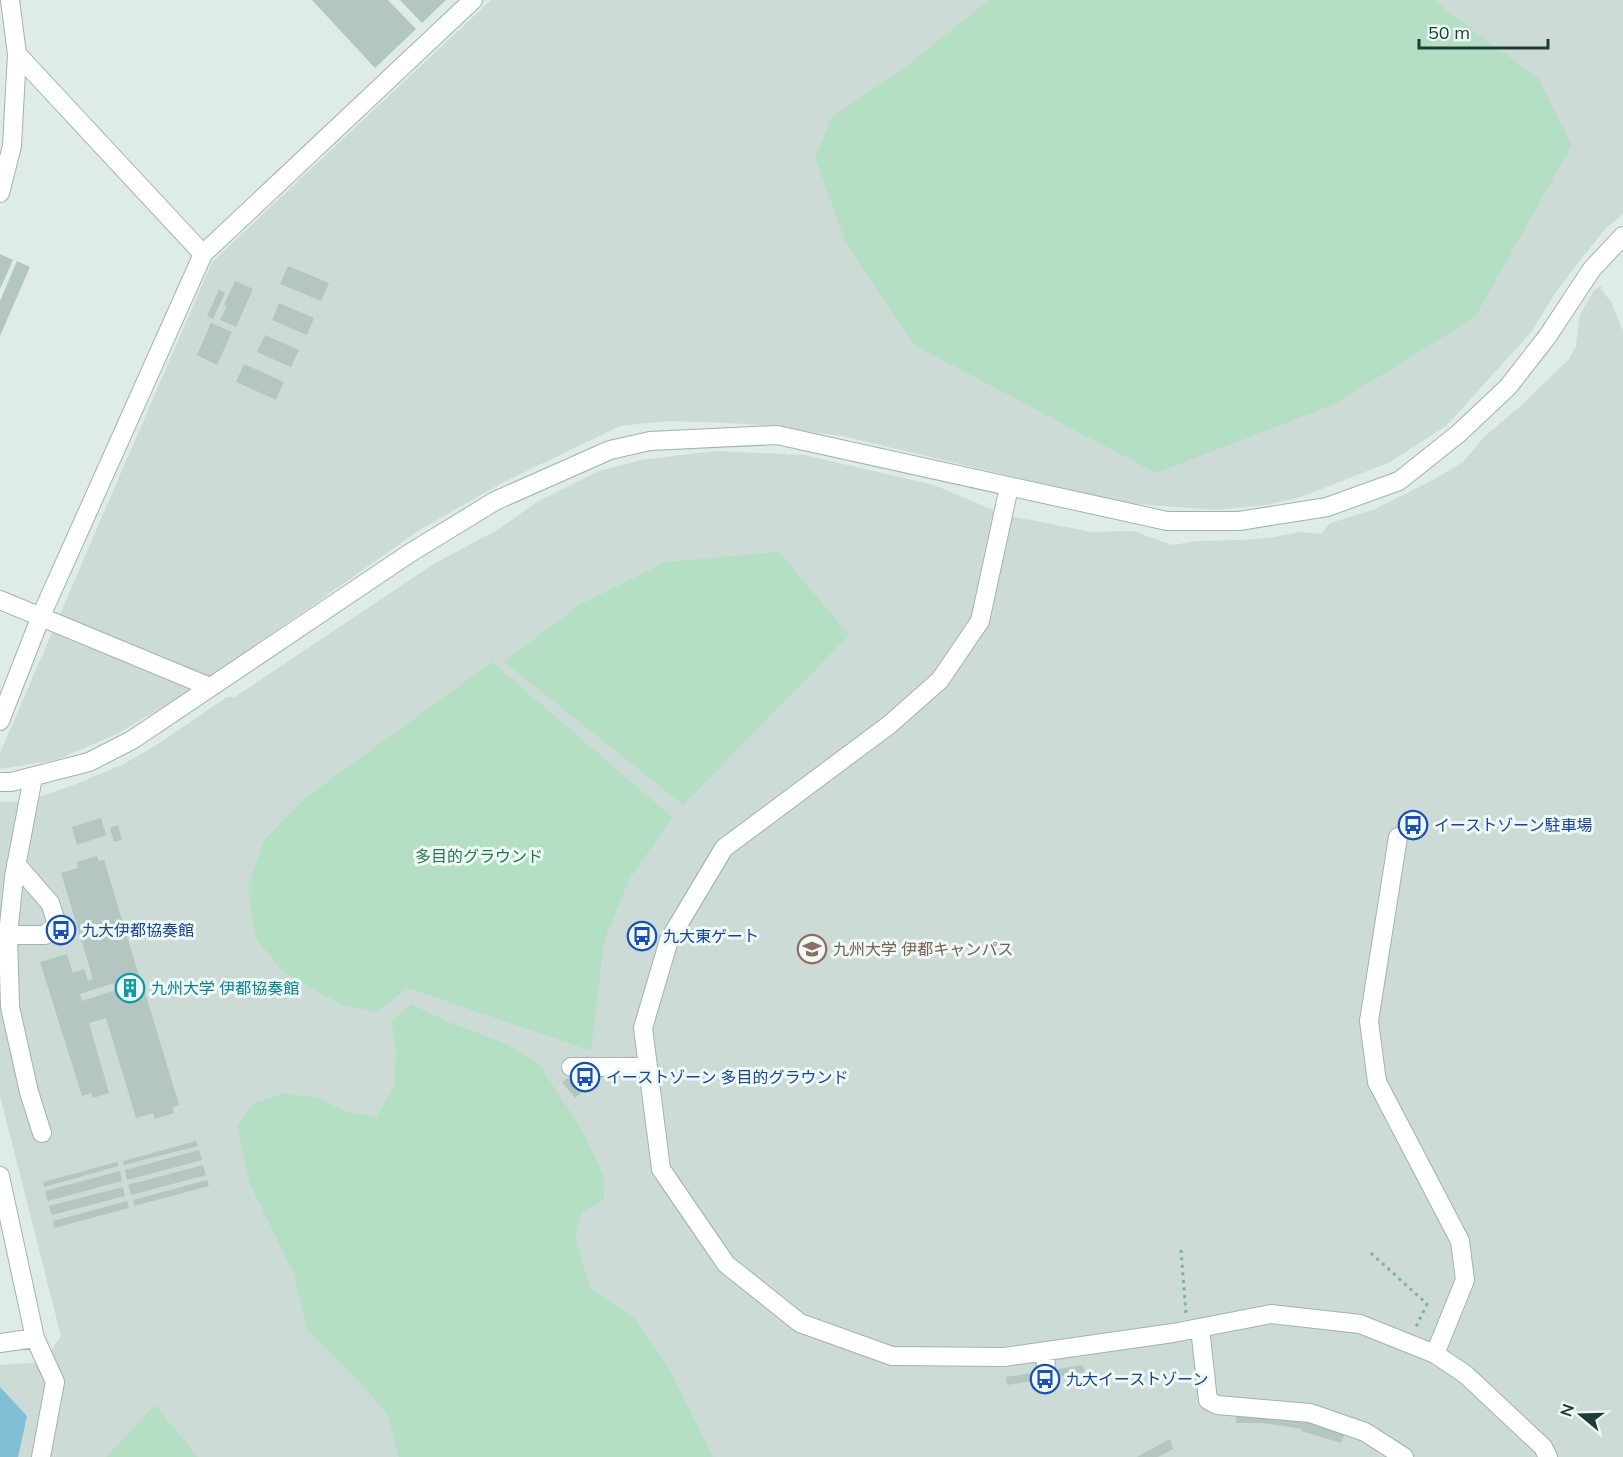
<svg xmlns="http://www.w3.org/2000/svg" width="1623" height="1457" font-family="Mulish,'Noto Sans JP',sans-serif">
  <rect width="100%" height="100%" fill="#deebe7"/>
  <path fill="#ccdbd6" d="M491 0H1623V214L1606 228 1581 259 1555 293 1532 331 1446 426 1390 462 1301 497 1266 505 1215 510 1125 503 842 436 748 424 703 422 666 421 620 426 502 483 421 529 193 689 117 734 56 760 0 769V753L212 262Z
    M1602 286 1601 289 1611 302 1623 331V1457H0V1365L44 1362 61 1336 0 1096V802L28 801 71 786 122 765 158 744 227 697H235L432 565 499 529 537 502 599 471 641 460 715 451 804 455 934 485 1005 515 1092 532 1133 531 1172 545 1198 541 1242 540 1274 537 1301 532 1321 534 1330 523 1373 510 1433 480 1463 462 1485 436 1522 405 1569 359 1576 346 1580 314 1594 290Z"/>
  <path fill="#b4dfc5" d="M989 0H1436L1446 10 1538 78 1572 145 1475 317 1335 404 1156 473 914 345 846 243 815 158 831 118 908 65Z
    M779 552 849 635 683 805 504 662 579 605 666 562Z
    M492 662 672 817 629 880 604 941 591 1051 408 988 376 1012 342 1005 284 973 255 937 248 886 264 840 305 798Z
    M411 1004 448 1022 502 1042 538 1063 581 1128 603 1174 604 1200 582 1213 575 1236 590 1289 633 1316 669 1368 713 1457H399L387 1414 363 1386 307 1329 293 1272 249 1182 237 1125 254 1104 284 1093 317 1098 345 1111 376 1117 394 1088 396 1054 392 1021Z
    M155 1405 198 1457H106Z"/>
  <path fill="#80bfd6" d="M0 1387 27 1416 18 1457H0Z"/>
  <path fill="#b3c6c0" fill-rule="evenodd" d="M312 0H388L416 29 375 68Z
    M400 0H446L422 23Z
    M0 254 13 260 0 289Z
    M17 261 30 267 0 336V301Z
    M288 266 329 283 321 301 280 284Z
    M235 281 253 289 236 327 220 320 227 306 224 305Z
    M219 290 225 293 213 319 207 316Z
    M279 303 314 318 307 335 272 320Z
    M211 323 232 332 217 365 197 355Z
    M265 335 299 350 291 367 257 352Z
    M244 364 284 382 276 400 236 382Z
    M101 818 106 835 77 845 72 827Z
    M118 825 122 840 114 842 110 828Z
    M97 856 99 861 104 860 139 976 123 981 125 987 142 982 179 1105 173 1107 174 1113 155 1119 153 1113 136 1118 106 1018 89 1023 109 1093 93 1098 91 1093 82 1096 40 962 67 954 73 973 84 969 88 981 93 979 61 873 78 868 77 862ZM114 983 116 990 82 1001 80 994Z
    M568 1078 571 1082 575 1079 584 1091 575 1098 562 1082Z
    M196 1141 198 1146 124 1165 123 1161Z
    M199 1150 202 1160 127 1180 125 1170Z
    M117 1162 119 1166 44 1187 43 1182Z
    M203 1165 206 1175 131 1195 128 1185Z
    M120 1171 122 1181 48 1201 45 1191Z
    M207 1180 209 1186 134 1206 133 1200Z
    M123 1187 125 1196 52 1215 49 1206Z
    M127 1201 129 1208 54 1228 53 1221Z
    M1083 1365 1084 1373 1007 1385 1006 1377Z
    M1249 1416 1289 1419 1304 1423 1305 1421 1345 1434 1341 1443 1301 1431 1302 1429 1297 1428 1262 1423H1236V1417Z
    M1170 1439 1173 1449 1158 1457H1137Z"/>
  <g fill="none" stroke-linecap="round" stroke-linejoin="round">
    <g stroke="#a1b3af" stroke-width="20">
      <path id="minor" d="M17 54 203 254
        M0 193 12 146 17 54 10 0
        M1009 487 980 621 940 680 889 725 724 848 669 940 643 1028 661 1169 726 1264 800 1323 892 1356 1004 1357 1173 1333 1271 1314 1360 1324 1435 1354 1465 1374 1543 1447 1548 1457
        M0 600 210 687
        M0 721 41 616 203 254 473 0
        M33 777 14 877 8 935 10 1007 29 1092 42 1133
        M0 782H11L89 762 132 740 410 553 495 501 610 450 650 441 777 435 1167 521H1239L1327 507 1399 481 1458 434 1508 387 1547 337 1592 269 1623 236
        M1398 837 1369 1021 1377 1082 1460 1241 1465 1280 1435 1354
        M8 935H45L57 924 50 903 16 864
        M571 1067H648
        M0 1176 35 1338 0 1343
        M1200 1328 1208 1400 1217 1405 1310 1413 1365 1432 1404 1457
        M35 1338 55 1382 41 1457
        M1045 1351 1046 1370"/>
    </g>
    <path stroke="#7bb2a7" stroke-width="3" stroke-dasharray="3 4.5" stroke-linecap="butt" d="M1181 1250 1186 1314
      M1371 1253 1427 1304 1415 1329"/>
    <use href="#minor" stroke="#fff" stroke-width="18"/>
  </g>
  <defs>
    <g id="bus-ring" transform="scale(1.5)"><circle r="9.5" fill="#eef8f4" stroke="#1a4fb4" stroke-width="1.5"/><path d="M-5-6H5V4H4V6H2V4H-2V6H-4V4H-5ZM-3.5-4V0h7V-4ZM-3.5 1.2v1.5H-2V1.2ZM2 1.2v1.5H3.5V1.2Z" fill="#1a4fb4"/></g>
    <g id="university-ring" transform="scale(1.5)"><circle r="9.5" fill="#eef8f4" stroke="#8d6e63" stroke-width="1.5"/><path d="M0-5L7-2L0 1L-7-2ZM-4 1L0 2.5L4 1V4Q0 6-4 4Z" fill="#8d6e63"/></g>
    <g id="building-ring" transform="scale(1.5)"><circle r="9.5" fill="#eef8f4" stroke="#0f9aa8" stroke-width="1.5"/><path d="M-4-6H4V6H1V3H-1V6H-4ZM-2.5-4.3h1.7v1.8h-1.7ZM.8-4.3h1.7v1.8H.8ZM-2.5-1h1.7V.8h-1.7ZM.8-1h1.7V.8H.8Z" fill="#0f9aa8"/></g>
  </defs>
  <g fill-rule="evenodd">
    <use href="#bus-ring" x="1413" y="825"/>
    <use href="#bus-ring" x="61" y="930"/>
    <use href="#bus-ring" x="642" y="936"/>
    <use href="#university-ring" x="812" y="949"/>
    <use href="#building-ring" x="130" y="988"/>
    <use href="#bus-ring" x="585" y="1077"/>
    <use href="#bus-ring" x="1045" y="1379"/>
  </g>
  <g text-anchor="middle" dominant-baseline="central" stroke-width="6" stroke-linejoin="round" paint-order="stroke">
    <g font-size="16" fill="#164399" stroke="#eef8f4" text-anchor="start">
      <text x="1434" y="825">イーストゾーン駐車場</text>
      <text x="82" y="930">九大伊都協奏館</text>
      <text x="663" y="936">九大東ゲート</text>
      <text x="606" y="1077">イーストゾーン 多目的グラウンド</text>
      <text x="1066" y="1379">九大イーストゾーン</text>
    </g>
    <g font-size="16" fill="#25764d" stroke="#eef8f4">
      <text x="479" y="856">多目的グラウンド</text>
    </g>
    <g font-size="16" fill="#785e54" stroke="#eef8f4" text-anchor="start">
      <text x="833" y="949">九州大学 伊都キャンパス</text>
    </g>
    <g font-size="16" fill="#0d838f" stroke="#eef8f4" text-anchor="start">
      <text x="151" y="988">九州大学 伊都協奏館</text>
    </g>
  </g>
  <g transform="translate(1581 1415) rotate(289)" stroke="#eef8f4" stroke-width="4.5" paint-order="stroke">
  <path d="M0-4.5L10 22L0 15L-10 22Z" fill="#1e3c37"/>
  <text y="-9" font-size="16" font-weight="bold" text-anchor="middle" fill="#1e3c37">N</text>
  </g>
  <path d="M1419 39v9h129v-9" fill="none" stroke="#1e3c37" stroke-width="3"/>
  <text x="1428" y="39" font-size="18" fill="#1e3c37" stroke="#eef8f4" stroke-width="4.5" paint-order="stroke">50 m</text>
</svg>
